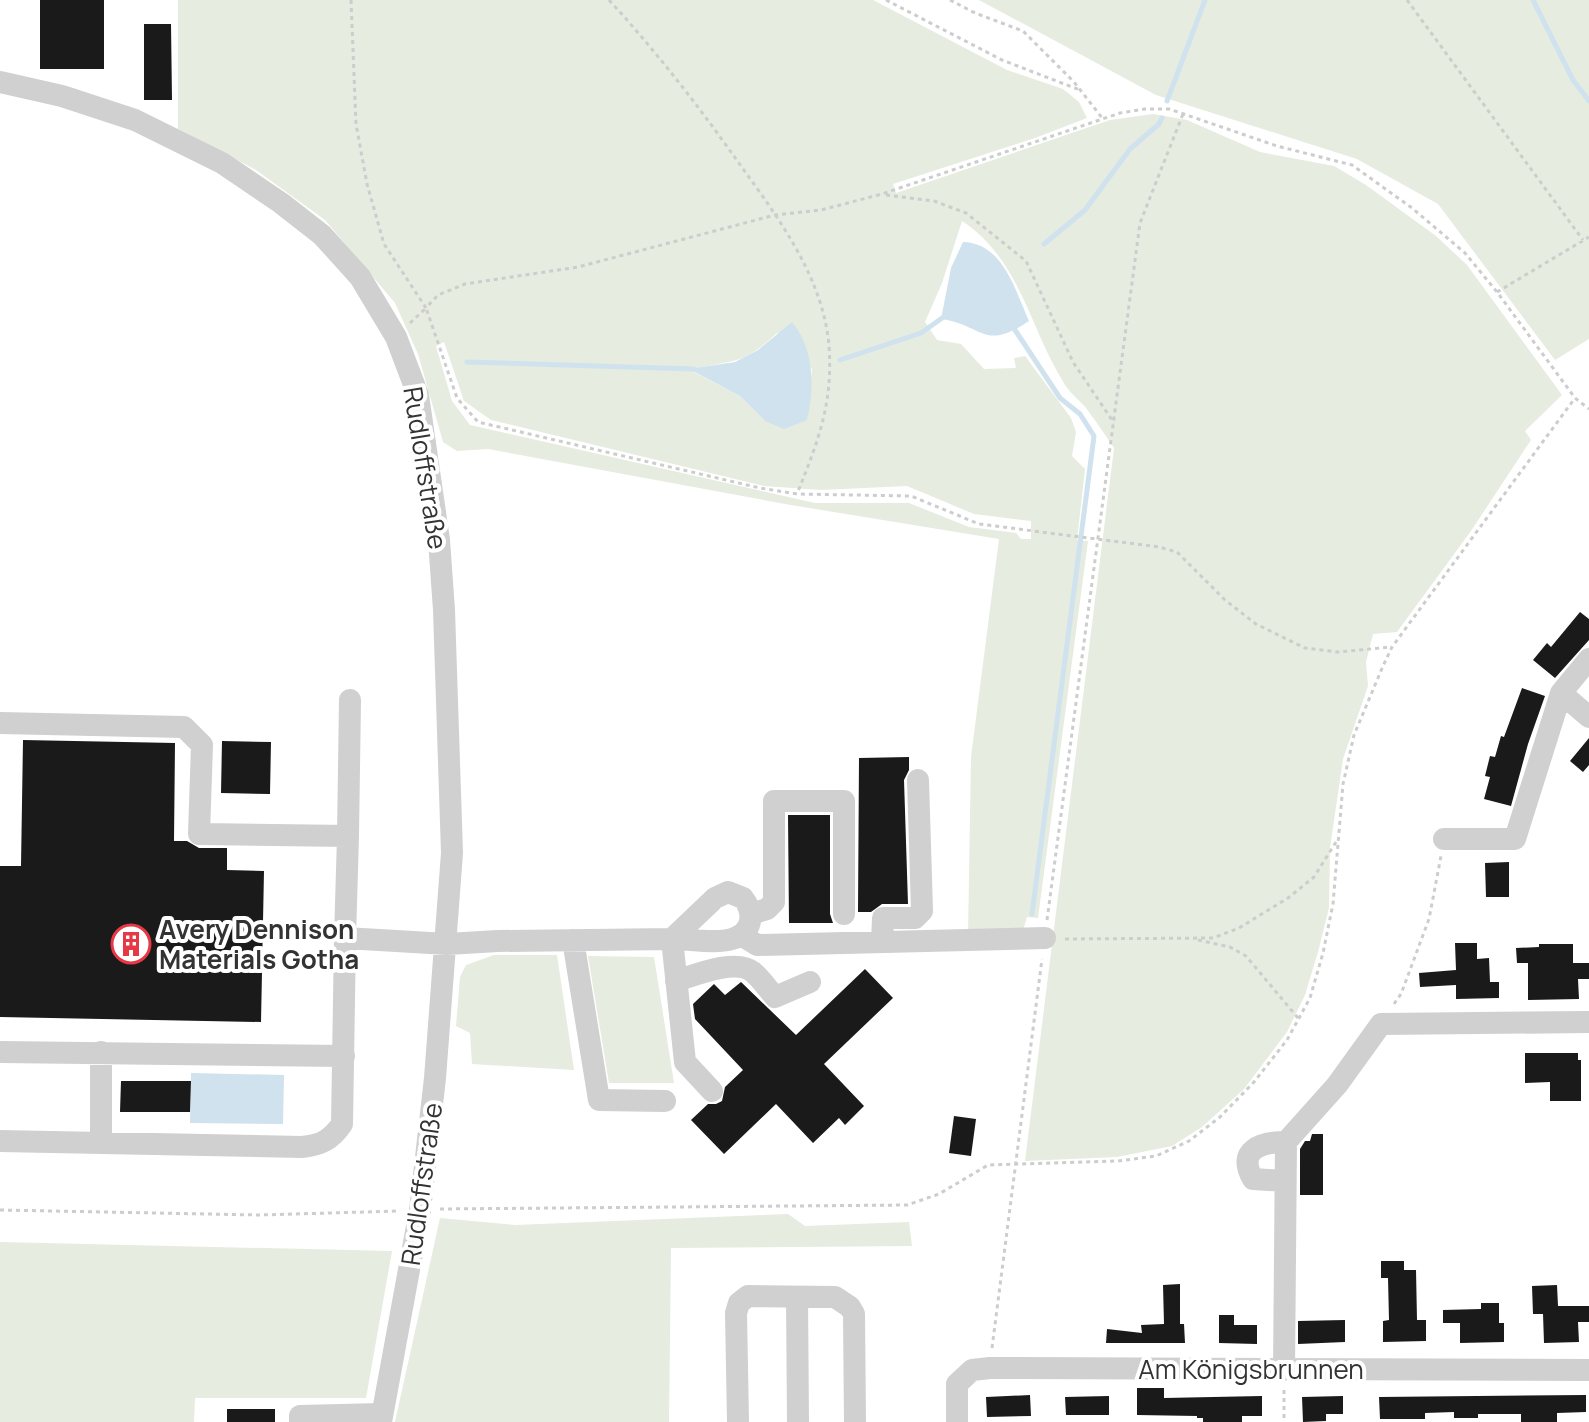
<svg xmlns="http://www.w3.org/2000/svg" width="1589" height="1422" font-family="Manrope,sans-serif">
  <rect width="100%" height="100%" fill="#fff"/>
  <path fill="#e6ecdf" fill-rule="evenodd" d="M178 0H873L1007 70 1063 89 1079 102 1087 118 1035 138 893 184 896 193 1110 120 1153 114 1187 120 1260 152 1334 166 1366 185 1436 236 1467 265 1562 395 1525 431 1531 440 1471 531 1397 632 1373 634 1366 662 1368 686 1343 759 1330 848 1329 908 1318 952 1305 995 1287 1032 1244 1089 1202 1127 1172 1146 1117 1157 1025 1161 1114 448C1105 435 1096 421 1086 408 1079 400 1071 394 1065 385 1029 328 1021 260 962 221L942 283 925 322 937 340 961 344 984 369 1016 368 1014 358 1025 356 1071 418 1076 432 1072 456 1085 469 1077 540 1088 541 1038 918 1027 917 1022 934 968 936 971 757 999 539 785 504 488 449 457 451 443 442 418 354 395 303 325 220 256 170 178 129ZM777 333 812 369 807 420 765 421 740 396 690 370C733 359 742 366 777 333ZM444 342 464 401 491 420 764 486 821 490 907 486 974 514 1031 521V539H1021L1016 533 969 527 909 503H815L470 425 452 401 436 346Z
    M979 0H1589V339L1555 360 1438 204 1357 159 1156 95Z
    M494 955H557L574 1070 472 1064 470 1033 456 1026 460 977 466 965Z
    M588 956 654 957 674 1083H609Z
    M788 1214 805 1226 909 1222 912 1246 671 1248 669 1422H395L440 1218 515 1225Z
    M0 1242 392 1251 366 1398H195L194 1422H0Z"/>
  <path fill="#cfe2ee" d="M963 242C1003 243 1015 290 1029 321 983 352 984 325 941 319L951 268Z
    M792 322C814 348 815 387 807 420L784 429 765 421 740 396 689 369 735 362 758 350Z
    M191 1073 284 1075 283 1124 190 1123Z"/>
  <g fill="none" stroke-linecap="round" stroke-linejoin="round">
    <path stroke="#cfe2ee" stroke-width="5" d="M1533 0 1573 80 1589 101
      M1167 101 1205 0
      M1044 244 1085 210 1130 149 1159 124 1162 118
      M1015 330 1060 398 1080 414 1094 436 1032 914
      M840 360 921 333 945 316
      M467 362 694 369"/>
  </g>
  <path fill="#1a1a1a" d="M40 0H104V69H40Z
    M144 24H171L172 100H144Z
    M1580 612 1589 619V640L1555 678 1533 660 1547 643 1551 647Z
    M1522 688 1545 696 1528 744 1511 806 1484 799 1490 777 1485 776 1490 756 1495 757 1501 736 1504 737Z
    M1589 738V765L1583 772 1570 761Z
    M23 740 175 743 174 841H187L199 848H227V870L264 871 261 1022 0 1017V866H21Z
    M222 741 271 742 270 794 221 793Z
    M909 757V770L904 780 908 904H882L871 912H858L859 758Z
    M788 815H830V914L833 923H789Z
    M1509 862V897H1486L1485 863Z
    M1455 943H1477V959L1489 958 1490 982H1499V998L1456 999V985L1420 987 1419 973 1456 970Z
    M1539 944H1573V963H1589V979H1578L1579 999 1528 1000V963H1517L1516 948 1539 947Z
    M865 969 893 998 824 1064 864 1106 845 1125 839 1118 813 1143 776 1104 724 1154 691 1120 708 1104H716L722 1101 725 1087 743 1070 695 1019 693 1004 714 984 725 995 741 982 796 1035Z
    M1525 1053H1578V1060H1581V1101H1550V1082L1525 1083Z
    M121 1081H191L190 1112H120Z
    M954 1116 976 1119 971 1156 949 1153Z
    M1312 1134H1323V1195H1300V1149L1305 1141H1310Z
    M1381 1261H1404V1270H1416L1417 1320H1426V1341L1383 1342V1321L1389 1320 1388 1278H1381Z
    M1180 1284V1324H1184L1185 1343H1106L1107 1329 1142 1333 1141 1325 1164 1324 1163 1285Z
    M1557 1285 1558 1306H1589V1322H1578L1579 1342 1544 1343 1543 1314H1533L1532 1286Z
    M1481 1303H1499V1323H1504V1342L1460 1343V1323H1443V1310L1481 1309Z
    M1219 1315H1234V1325H1257V1344L1219 1343Z
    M1345 1320V1342L1298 1344V1321Z
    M1137 1388H1164V1398L1262 1396V1416H1242V1422H1203V1418H1197V1416L1137 1415Z
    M1030 1395 1031 1416 987 1417 986 1397Z
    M1586 1395V1412L1557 1413V1422H1521V1414H1478V1418H1454V1412L1425 1413V1419H1380L1379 1397Z
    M1109 1396V1415H1066L1065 1397Z
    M1343 1396V1414H1326V1421L1303 1422 1302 1397Z
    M227 1409H275V1422H227Z"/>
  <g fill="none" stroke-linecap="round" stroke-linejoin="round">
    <path stroke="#cdcdcd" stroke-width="3" stroke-dasharray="4 4" stroke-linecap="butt" d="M351 0 356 124 367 184 384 244 426 308 438 295 465 284 578 267 775 215 821 210 882 194 1120 113 1145 109H1169L1277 146 1352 165 1412 208 1465 253 1497 292 1575 398 1589 409
      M609 0C653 48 693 99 731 152 772 210 823 273 829 346 833 405 818 441 797 494
      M886 0 1002 60 1080 90
      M950 0 975 13 1023 31 1074 82 1103 119
      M1407 0 1583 240
      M886 195 934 201 966 213 1026 261 1073 362 1114 423
      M1497 292 1589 237
      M410 323 426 308 457 398 478 422 760 488 797 494 911 496 979 524 1159 547 1177 552 1225 600 1256 624 1305 648 1338 652 1391 647
      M1047 920 1140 223 1183 114
      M1065 939 1213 938 1239 928 1288 898 1314 877 1336 842
      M1198 940 1230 947 1246 956 1298 1018
      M1394 1004 1401 994 1429 919 1441 856
      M440 1209 907 1205 939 1194 988 1165 1118 1161 1156 1156 1189 1141 1220 1117 1254 1082 1287 1040 1310 998 1323 953 1333 904 1343 784 1354 735 1383 666 1392 647 1575 398
      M0 1210 259 1215 400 1211
      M992 1348 1042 959
      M1284 1390V1422"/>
    <path stroke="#d0d0d0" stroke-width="22" d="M0 82 62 96 135 120 222 163 281 203 322 235 360 277 396 337 418 395 439 540 444 610 452 853 435 1078 420 1210 381 1422
      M1561 693 1589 717
      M0 723 184 727 202 745 199 834 348 836 345 938
      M348 836 350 700
      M1444 839H1515L1561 693 1589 659
      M751 914 767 909 774 902V801H844V914
      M741 935 757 945 1045 938
      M573 940 599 1100 665 1101
      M882 942 883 918H915L922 911 918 780
      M676 981C695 975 736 958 753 972 761 979 768 989 775 997L810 982
      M0 1052 344 1056
      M101 1052V1143
      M0 1141 302 1147C321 1145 331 1140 342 1124L345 938 447 944 498 941 672 939C690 939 715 944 732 939 753 933 755 913 743 898L728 892 715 898 672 939 685 1062 712 1091
      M1285 1181 1253 1179C1236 1150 1261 1142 1286 1142L1337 1085 1381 1024 1589 1022
      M797 1297 798 1422
      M1284 1370 1286 1142
      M300 1422V1416L382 1414
      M738 1422 736 1313 739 1303 748 1296 835 1297 850 1307 854 1314 855 1422
      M957 1422V1384L972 1370 990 1368 1589 1370"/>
  </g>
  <defs>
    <g id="building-ring" transform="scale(2)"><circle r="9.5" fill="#fff" stroke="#e63946" stroke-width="1.5"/><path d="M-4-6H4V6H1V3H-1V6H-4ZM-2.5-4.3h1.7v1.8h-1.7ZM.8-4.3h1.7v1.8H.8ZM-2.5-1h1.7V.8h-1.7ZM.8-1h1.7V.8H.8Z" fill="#e63946"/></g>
  </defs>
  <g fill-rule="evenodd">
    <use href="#building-ring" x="131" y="944"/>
  </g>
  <g text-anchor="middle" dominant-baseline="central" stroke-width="8" stroke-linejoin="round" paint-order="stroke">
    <g font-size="26" fill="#333" stroke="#fff">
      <text transform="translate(426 468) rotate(81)">Rudloffstraße</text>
      <text transform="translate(421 1184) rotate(-82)">Rudloffstraße</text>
      <text x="1251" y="1369">Am Königsbrunnen</text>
    </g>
    <g font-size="26" font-weight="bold" fill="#333" stroke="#fff" text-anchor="start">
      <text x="159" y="929">Avery Dennison<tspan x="159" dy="30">Materials Gotha</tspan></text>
    </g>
  </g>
</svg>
